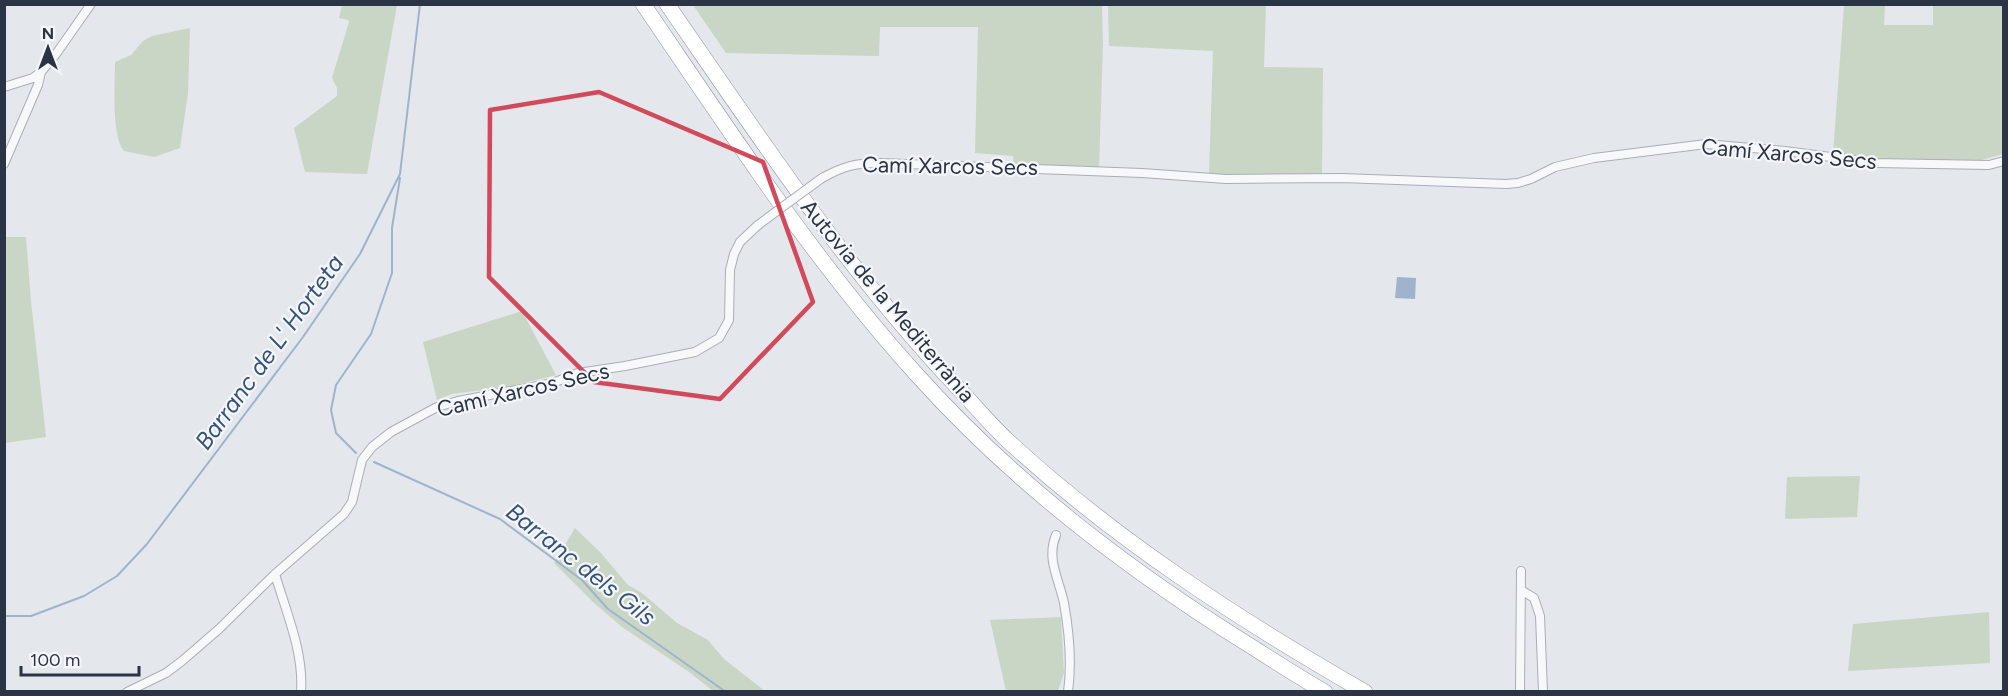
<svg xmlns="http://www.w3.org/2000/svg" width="2008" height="696" font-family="Figtree,sans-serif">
  <rect width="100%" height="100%" fill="#e4e7ec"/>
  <path fill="#c9d6c5" d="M342 5H397L367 174 305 172 294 128 337 96V88L332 78 349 22 348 20 339 18Z
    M693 5H1102L1103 44 1099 168 1014 163 1013 156 975 153 978 27H880L879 56 726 53Z
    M1108 5H1266L1264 67 1323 68 1322 175 1209 174 1213 51 1109 46Z
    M1844 5H1885L1884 25H1933V5H2003V154L1978 161 1876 159 1833 154Z
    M190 28 188 93 180 148 154 157 124 151C111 135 115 83 115 62L131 55 143 41 152 36Z
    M5 237H26L31 301 46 437 5 443Z
    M522 311 556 375 508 387 451 394 437 400 423 342Z
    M1860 476 1857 517 1785 519 1787 477Z
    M575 528 601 553 628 585 642 593 677 623 708 640 724 659 765 691H713L689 672 622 627 593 602 554 563Z
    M1989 612 1990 663 1848 671 1853 624Z
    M1061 617 1064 673 1058 691H1006L990 620Z"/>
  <path fill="#9fb4cc" d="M1397 277 1416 278 1415 299 1395 298Z"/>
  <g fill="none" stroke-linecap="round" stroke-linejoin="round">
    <path stroke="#9fb4cc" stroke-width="2" d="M356 453 336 433 331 410 336 385 371 334 392 273V228L400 178
      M374 462 500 519 582 580 608 609 726 692
      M4 616H31L84 596 117 576 147 544 303 337 360 254 400 174 420 4"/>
    <g stroke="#a9aeb7" stroke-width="10">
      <path id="street" d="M4 87 33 78 41 72
        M4 164 38 85 41 72 56 54 91 4
        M822 178C844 166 855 163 881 163L1142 173 1226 179 1342 178 1506 184 1518 183 1531 179 1555 167 1594 158 1706 144 1785 151 1876 163 1989 165 2004 161
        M1056 535C1046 559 1059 579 1064 603 1069 631 1072 663 1068 692
        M275 574C286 612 304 652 301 692
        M1521 590 1534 598 1540 616 1543 692
        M127 692 166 673 182 661 219 629 275 574 344 514 352 502 362 460 372 447 391 432 437 407 458 401 553 383 578 373 625 366 695 352 719 338 729 320 730 270 734 254 740 242 758 225
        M1520 692 1521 571"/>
    </g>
    <g stroke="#8b94a3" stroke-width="16">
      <path id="highway" d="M643 4C729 130 815 263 918 376 1014 483 1128 570 1249 645 1274 661 1299 677 1325 692
        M667 4C759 137 848 272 959 389 975 406 990 424 1007 440 1114 539 1238 619 1365 692"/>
    </g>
    <use href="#street" stroke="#f7f8fa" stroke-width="8"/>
    <use href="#highway" stroke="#fff" stroke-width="15"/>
    <g stroke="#a9aeb7" stroke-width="10" stroke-linecap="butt">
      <path id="street-bridge" d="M758 225 822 178"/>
    </g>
    <use href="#street-bridge" stroke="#f7f8fa" stroke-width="8"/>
  </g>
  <path fill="none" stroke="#d1495b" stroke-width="4.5" stroke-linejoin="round" d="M599 92 763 162 813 302 720 399 594 382 489 277 490 110Z"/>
  <g text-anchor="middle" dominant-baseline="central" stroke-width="4.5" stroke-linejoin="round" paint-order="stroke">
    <g font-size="22" fill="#2b3445" stroke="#f4f6f9">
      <text transform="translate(1789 154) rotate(5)">Camí Xarcos Secs</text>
      <text transform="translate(950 166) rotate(1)">Camí Xarcos Secs</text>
      <text transform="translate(888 301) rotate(50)">Autovia de la Mediterrània</text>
      <text transform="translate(523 390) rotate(-13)">Camí Xarcos Secs</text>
    </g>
    <g font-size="24" font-style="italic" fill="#34527a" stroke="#f4f6f9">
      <text transform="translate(269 352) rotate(-54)">Barranc de L' Horteta</text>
      <text transform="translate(581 564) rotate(38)">Barranc dels Gils</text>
    </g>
  </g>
  <rect width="2008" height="696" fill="none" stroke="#2b3445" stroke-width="12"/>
  <g transform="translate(48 48)" stroke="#f4f6f9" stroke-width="4.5" paint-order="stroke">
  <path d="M0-4.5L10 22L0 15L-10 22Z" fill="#2b3445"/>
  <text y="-9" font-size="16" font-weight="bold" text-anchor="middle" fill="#2b3445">N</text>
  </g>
  <path d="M21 666v9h118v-9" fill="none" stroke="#2b3445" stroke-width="3"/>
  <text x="30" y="666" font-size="18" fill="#2b3445" stroke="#f4f6f9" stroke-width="4.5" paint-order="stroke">100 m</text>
</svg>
